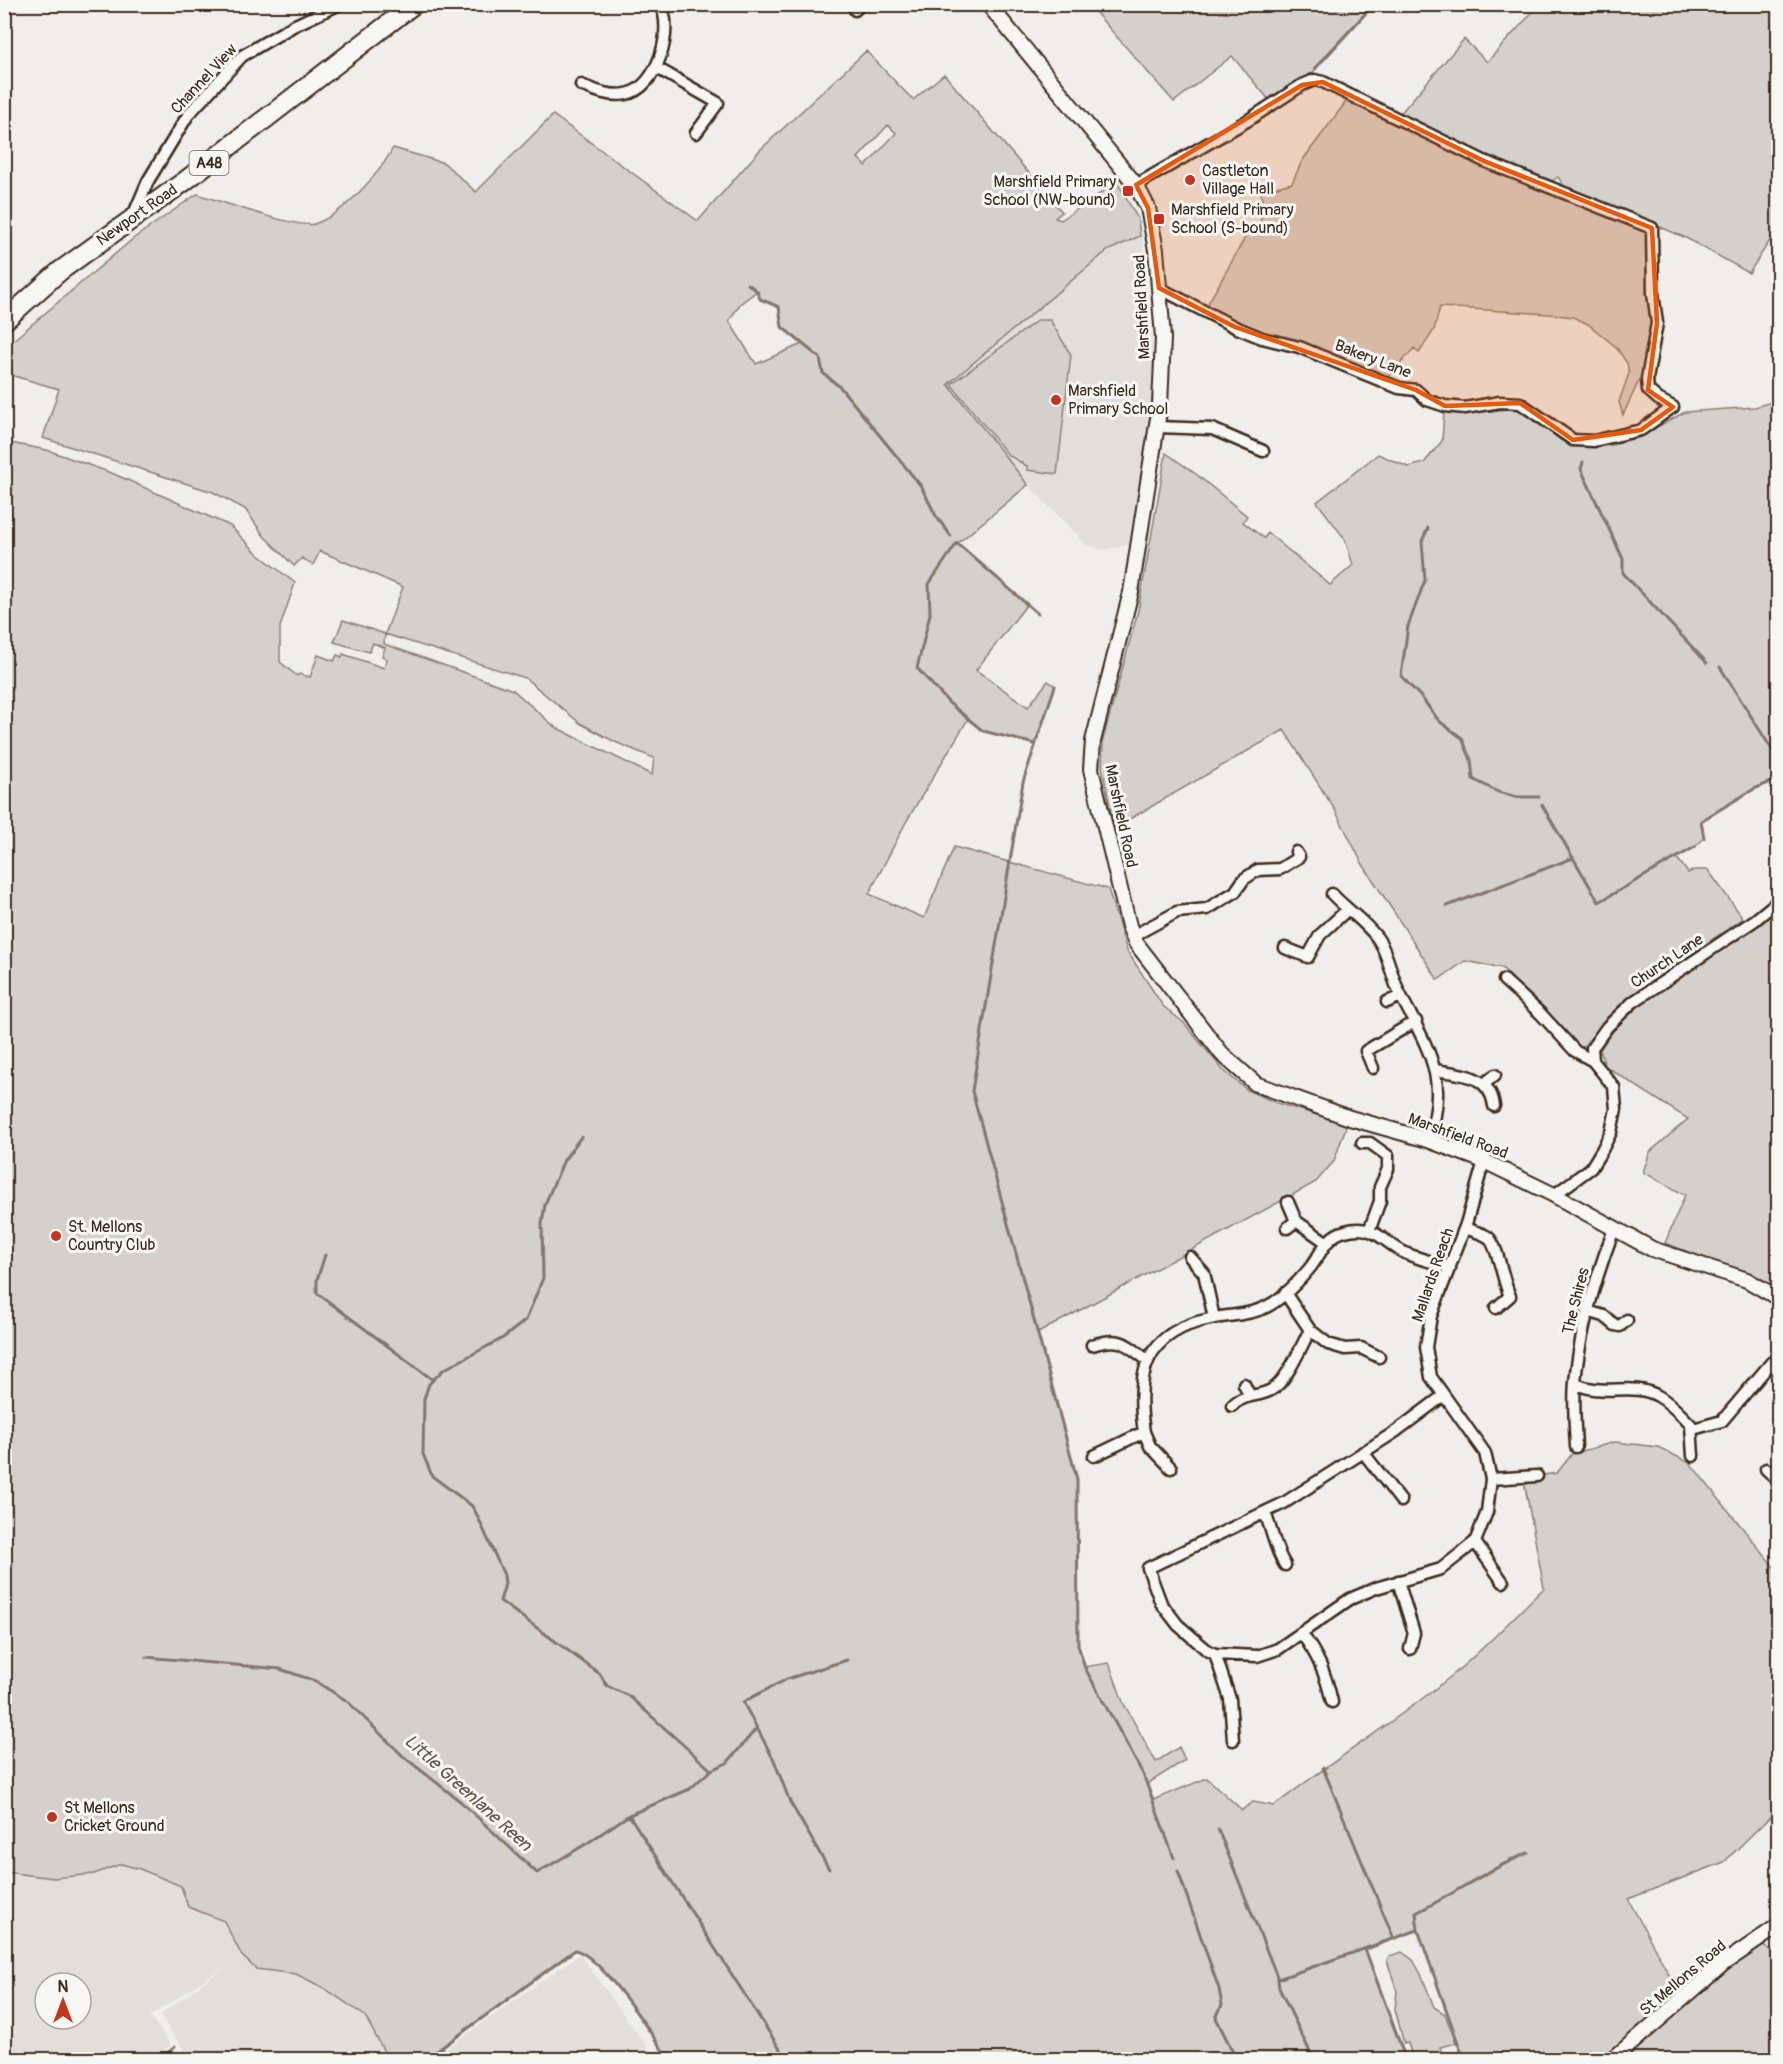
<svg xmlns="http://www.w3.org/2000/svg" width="1783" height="2064" font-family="Pangolin,sans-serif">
  <rect width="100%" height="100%" fill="#efeeea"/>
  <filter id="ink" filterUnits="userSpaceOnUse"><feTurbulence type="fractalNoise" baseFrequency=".0167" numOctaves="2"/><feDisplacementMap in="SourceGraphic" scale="12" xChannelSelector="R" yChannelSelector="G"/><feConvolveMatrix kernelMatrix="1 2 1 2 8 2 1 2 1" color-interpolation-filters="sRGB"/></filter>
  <g filter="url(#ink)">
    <path fill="#e2dfdb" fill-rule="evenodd" d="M1142 234 1153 353 1152 415 1132 544 1103 550 1087 545 1028 485 948 384 1107 251Z
      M122 1861 183 1882 298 1971 369 2015 396 2059H169L183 2049 160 2015 230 1963 150 2016 171 2045 152 2059 5 2060V1872L54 1878 94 1874ZM45 1983H81V2019H45Z
      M580 1954 656 2059H432Z"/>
    <path fill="#d4d1cc" stroke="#887e75" stroke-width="1.5" fill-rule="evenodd" d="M1089 5H1374L1309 77 1270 101 1232 56 1174 102Z
      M1539 5H1778V228L1749 273 1686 238 1564 186 1558 177 1552 181 1481 154 1399 115 1464 39 1487 62Z
      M866 51 913 100 944 74 1062 212 1055 218 1061 220 1117 182 1138 219 1140 236 1107 251 948 384 1028 485 958 543 1027 604 976 670 1028 707 1048 681 1055 686 1035 744 983 731 968 719 906 822 869 894 924 918 954 847 1108 889 1127 951 1163 1006 1184 1023 1223 1070 1247 1090 1277 1103 1347 1124 1334 1161 1316 1182 1038 1333 1077 1479 1078 1645 1084 1667 1109 1663 1123 1702 1156 1762 1179 1747 1185 1760 1147 1784 1153 1800 1207 1778 1242 1810 1253 1802 1274 1806C1333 1760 1397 1721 1455 1673 1486 1647 1515 1616 1544 1588L1525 1486 1537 1476 1557 1473 1572 1454 1615 1442 1658 1447 1690 1463 1778 1572V1809L1724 1862 1628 1899 1683 2000 1612 2059H1591L1588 2049 1579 2059H1464L1418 1930 1366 1950 1406 2059 669 2060C652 2035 601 1955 575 1950L425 2059H388L365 2016 324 1988 296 1974 256 1969 242 1956 224 1921 188 1907 181 1886 140 1869 121 1864 94 1874 54 1878 5 1872V442L47 450 114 474 230 526 258 554 295 583 280 627V662L297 676 299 674 310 677 318 655 334 661 337 655 342 657 343 654 384 668 387 659 382 656 385 648 373 643 369 652 334 642 343 620 385 634 403 587 320 551 313 565 302 558 294 566 264 536 245 509 213 492 43 438 59 389 14 376 5 369 4 348 134 238 197 194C217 200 298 229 314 224 343 215 380 173 393 148L444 163 476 192 553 115 698 221 759 151ZM888 125 896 133 866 166 858 158ZM757 291 760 299 779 307 782 327 802 344 756 364 729 321 740 304ZM385 634 525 678 580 723 615 742 654 758 652 775 555 727 513 690 384 644Z
      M1348 99 1648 231V291L1653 328 1643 380 1639 381 1623 415 1619 402 1629 373 1627 363 1616 347 1588 324 1573 317 1549 314 1440 307 1434 330 1419 353 1414 348 1387 379 1254 333 1205 309 1250 229 1257 232 1263 212 1261 191 1292 183 1302 161Z
      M1038 320H1050L1071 355 1057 474 1027 470V466L1008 455 951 384Z
      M1778 400V779L1754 789 1701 821 1704 838 1695 847 1677 858 1688 873 1694 870H1708L1743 918C1684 960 1628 993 1581 1049L1502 968 1465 961 1438 980 1362 863 1335 810 1284 730 1114 828 1102 767 1103 740 1138 611 1166 453 1196 474 1247 516 1243 522 1264 538 1268 533 1330 585 1353 565 1345 539 1317 502 1378 454 1408 467 1424 463 1442 441 1444 411 1476 413 1516 408 1532 414 1561 440 1571 445 1588 447 1613 445 1646 433 1685 412 1755 407Z
      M1778 910V1290L1750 1275 1665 1243 1685 1195 1643 1172 1650 1152 1688 1119 1605 1066 1600 1050C1634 990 1726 956 1778 910Z
      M1761 1945 1778 1954V2059L1623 2060 1749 1951Z
      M1402 1952 1413 1960 1422 1976 1434 2007 1445 2014 1456 2043 1440 2047 1444 2059H1413L1408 2043 1404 2044 1395 2009 1397 1991 1387 1960 1389 1956Z"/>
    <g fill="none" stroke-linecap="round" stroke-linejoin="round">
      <path stroke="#81766d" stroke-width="3" d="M1315 68 1374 4
        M748 284 757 291 760 299 779 307 782 327 820 358 823 373 840 387 921 486 936 516 951 536
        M1583 462 1581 469 1623 559V573L1707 663
        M1428 528 1422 541 1425 580 1408 626 1401 676 1422 698 1439 721 1462 738 1471 760 1473 779 1498 792 1517 797H1539
        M1720 667 1778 759
        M1055 686 1023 782 972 1091 1077 1479 1078 1645 1085 1668 1143 1774 1174 1858
        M1035 744 983 731 949 703 917 668 930 614 929 584 957 543 1038 614
        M1542 805 1599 902 1695 847
        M1704 838 1701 821 1754 789 1778 779
        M1447 906 1573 858
        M581 1137 564 1160 545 1204 542 1224 543 1278 526 1320 503 1338 443 1370 429 1384 424 1399 423 1454 432 1476 472 1506 477 1515 504 1575 505 1584 500 1601 600 1674 607 1686 629 1696 711 1770
        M325 1255 317 1280V1293L433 1380
        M146 1657 280 1669 315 1681 347 1701 404 1757 460 1801 537 1873 586 1844 629 1815 787 2060
        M1323 1768 1394 1939
        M629 1815 690 1789 711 1770 727 1763 756 1729
        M1218 1829 1278 1979 1279 1988 1314 2060
        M829 1869 790 1802 774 1760 743 1702 787 1679 847 1660
        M1178 1871 1219 1989 1222 2005 1216 2018 1237 2060
        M1365 1949 1406 2060
        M1278 1979 1418 1930
        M159 2060 175 2047
        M425 2060 575 1950C601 1955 652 2035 669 2060
        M1464 2060 1418 1930 1416 1913C1454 1894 1488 1869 1528 1853"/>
      <g stroke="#3b2a1e" stroke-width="15">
        <path id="minor" d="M855 10 861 4
          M657 68 718 103 696 133
          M581 85C596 91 610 97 626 94 657 89 675 29 660 4
          M1136 185 1247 121 1302 85 1314 80 1323 82 1484 161 1652 228 1653 293 1657 323 1647 379 1648 390 1658 399 1673 407 1641 430 1594 441 1573 440 1520 403 1500 402 1465 408 1445 406 1427 400 1416 390 1399 388 1299 347 1262 338 1235 327 1159 288
          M133 216 148 181 188 115 242 56 293 26 340 4
          M1158 427 1212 429 1263 451
          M1332 894C1346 909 1366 922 1378 939 1389 955 1391 977 1400 994 1427 1048 1451 1078 1428 1140
          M1133 936 1177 912 1207 909 1235 892 1244 879 1258 870 1280 869 1299 857 1296 852
          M1285 948 1308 957 1320 935 1347 910
          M1504 980 1541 1014 1575 1051 1593 1061 1614 1087 1616 1109 1611 1132 1602 1150 1591 1168 1554 1195
          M1387 1002 1401 996
          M1593 1061 1592 1048 1607 1027 1633 1002 1755 920 1778 901
          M1373 1068 1366 1051 1416 1021
          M1434 1070C1460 1074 1490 1074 1494 1106
          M1484 1084 1495 1075
          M1362 1143H1370L1388 1156V1169L1380 1187V1201L1369 1231
          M1288 1202 1296 1221 1326 1242
          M1287 1228 1296 1221
          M1465 1228C1472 1231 1482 1233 1488 1237 1498 1245 1503 1282 1510 1296L1496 1308
          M1190 1257 1204 1273 1214 1318
          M1285 1293 1310 1330 1328 1344 1345 1349 1361 1348 1379 1357
          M1587 1311 1604 1316 1615 1325 1620 1326 1627 1320
          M1092 1345C1120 1336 1125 1343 1147 1360
          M1575 1383C1602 1398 1632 1381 1658 1396 1671 1403 1681 1415 1691 1425L1693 1456
          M1244 1384 1250 1396
          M1443 1396 1395 1432 1284 1503 1148 1568 1161 1603 1178 1625 1207 1650 1215 1654 1257 1656 1278 1649 1350 1599 1376 1588 1441 1569 1475 1542 1487 1512 1491 1479 1485 1453 1431 1377 1426 1347 1431 1316 1466 1224 1484 1161
          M1232 1406C1242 1394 1259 1397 1271 1390 1287 1382 1301 1346 1310 1330
          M1693 1429 1722 1421 1771 1363 1778 1367
          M1144 1432 1150 1446 1171 1468
          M1576 1447C1575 1426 1573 1403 1575 1382 1580 1329 1595 1279 1614 1229
          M1363 1452 1401 1501
          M1094 1456 1144 1432C1135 1373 1145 1332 1210 1319 1229 1315 1251 1315 1268 1306 1283 1298 1298 1282 1309 1269 1321 1255 1325 1236 1345 1231 1374 1223 1382 1241 1403 1252 1417 1259 1435 1262 1450 1268
          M1766 1469 1778 1480
          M1491 1479 1537 1476
          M1265 1513C1272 1530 1275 1550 1285 1565
          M1475 1542 1503 1582
          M1398 1581 1414 1633 1410 1649
          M1301 1633C1318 1655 1326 1675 1332 1702
          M1215 1654 1230 1699 1233 1740"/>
      </g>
      <g stroke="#3b2a1e" stroke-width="18">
        <path id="tertiary" d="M988 4 1136 185 1148 208 1156 250 1163 338 1160 405 1131 592 1093 741 1091 769 1129 926 1136 943 1222 1054 1256 1084 1350 1118 1428 1140 1484 1161 1554 1195 1652 1249 1747 1280 1778 1298
          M1612 2060 1724 1963 1778 1926"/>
      </g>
      <g stroke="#3b2a1e" stroke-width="22">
        <path id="primary" d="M4 321 60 271 185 181 414 4"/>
      </g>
      <use href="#minor" stroke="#f6f6f2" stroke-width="10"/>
      <use href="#tertiary" stroke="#f6f6f2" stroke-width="14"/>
      <use href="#primary" stroke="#f6f6f2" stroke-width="18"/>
    </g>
  </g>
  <path fill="#e8590c" fill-opacity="0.2" stroke="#e8590c" stroke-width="4.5" stroke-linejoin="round" d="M1323 82 1484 161 1652 228 1657 323 1648 390 1673 407 1641 430 1573 440 1520 403 1445 406 1416 390 1235 327 1159 288 1148 208 1136 185 1302 85Z"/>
  <g fill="#c8321e" stroke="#f6f6f2" stroke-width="2">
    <circle cx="1190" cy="180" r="6"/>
    <rect x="1122" y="185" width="12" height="12" rx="3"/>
    <rect x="1153" y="213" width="12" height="12" rx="3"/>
    <circle cx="1056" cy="400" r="6"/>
    <circle cx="56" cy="1236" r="6"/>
    <circle cx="52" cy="1817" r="6"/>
  </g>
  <g text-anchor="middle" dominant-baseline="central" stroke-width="6" stroke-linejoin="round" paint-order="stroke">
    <rect fill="#f6f6f2" stroke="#73675e" stroke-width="1.5" x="189.5" y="151" width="39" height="24" rx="4.5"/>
    <g font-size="15" font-weight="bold" fill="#3b2a1e">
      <text x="209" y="163">A48</text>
    </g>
    <g font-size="16" fill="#3b2a1e" stroke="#f6f6f2">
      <text transform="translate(204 79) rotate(-47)">Channel View</text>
      <text transform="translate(137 215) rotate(-35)">Newport Road</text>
      <text transform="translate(1142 307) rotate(-93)">Marshfield Road</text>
      <text transform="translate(1373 359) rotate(21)">Bakery Lane</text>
      <text transform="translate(1121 816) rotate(78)">Marshfield Road</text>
      <text transform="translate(1667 961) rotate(-34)">Church Lane</text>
      <text transform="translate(1458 1136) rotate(20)">Marshfield Road</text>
      <text transform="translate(1433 1275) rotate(-71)">Mallards Reach</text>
      <text transform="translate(1576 1301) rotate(-76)">The Shires</text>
      <text transform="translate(1683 1978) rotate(-40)">St Mellons Road</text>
    </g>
    <g font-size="16" fill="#3b2a1e" stroke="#f6f6f2" text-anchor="start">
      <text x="1202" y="171">Castleton<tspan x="1202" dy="18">Village Hall</tspan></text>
      <text x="1116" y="182" text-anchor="end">Marshfield Primary<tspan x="1116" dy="18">School (NW-bound)</tspan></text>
      <text x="1171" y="210">Marshfield Primary<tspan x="1171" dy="18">School (S-bound)</tspan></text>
      <text x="1068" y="391">Marshfield<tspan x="1068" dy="18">Primary School</tspan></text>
      <text x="68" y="1227">St. Mellons<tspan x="68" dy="18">Country Club</tspan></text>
      <text x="64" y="1808">St Mellons<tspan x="64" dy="18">Cricket Ground</tspan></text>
    </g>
    <g font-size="18" font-style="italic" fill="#64564c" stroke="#f6f6f2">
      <text transform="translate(468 1793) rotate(42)">Little Greenlane Reen</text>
    </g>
  </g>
  <rect width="1783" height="2064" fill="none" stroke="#f6f6f2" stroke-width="24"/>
  <rect x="12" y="12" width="1759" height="2040" fill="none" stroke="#3b2a1e" stroke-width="2" filter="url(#ink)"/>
  <g transform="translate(63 2001)"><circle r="28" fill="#f6f6f2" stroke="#aba49d" stroke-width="1.5"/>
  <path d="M0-4.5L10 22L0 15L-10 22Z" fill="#c8321e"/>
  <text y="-9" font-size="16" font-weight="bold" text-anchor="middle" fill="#3b2a1e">N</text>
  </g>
</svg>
